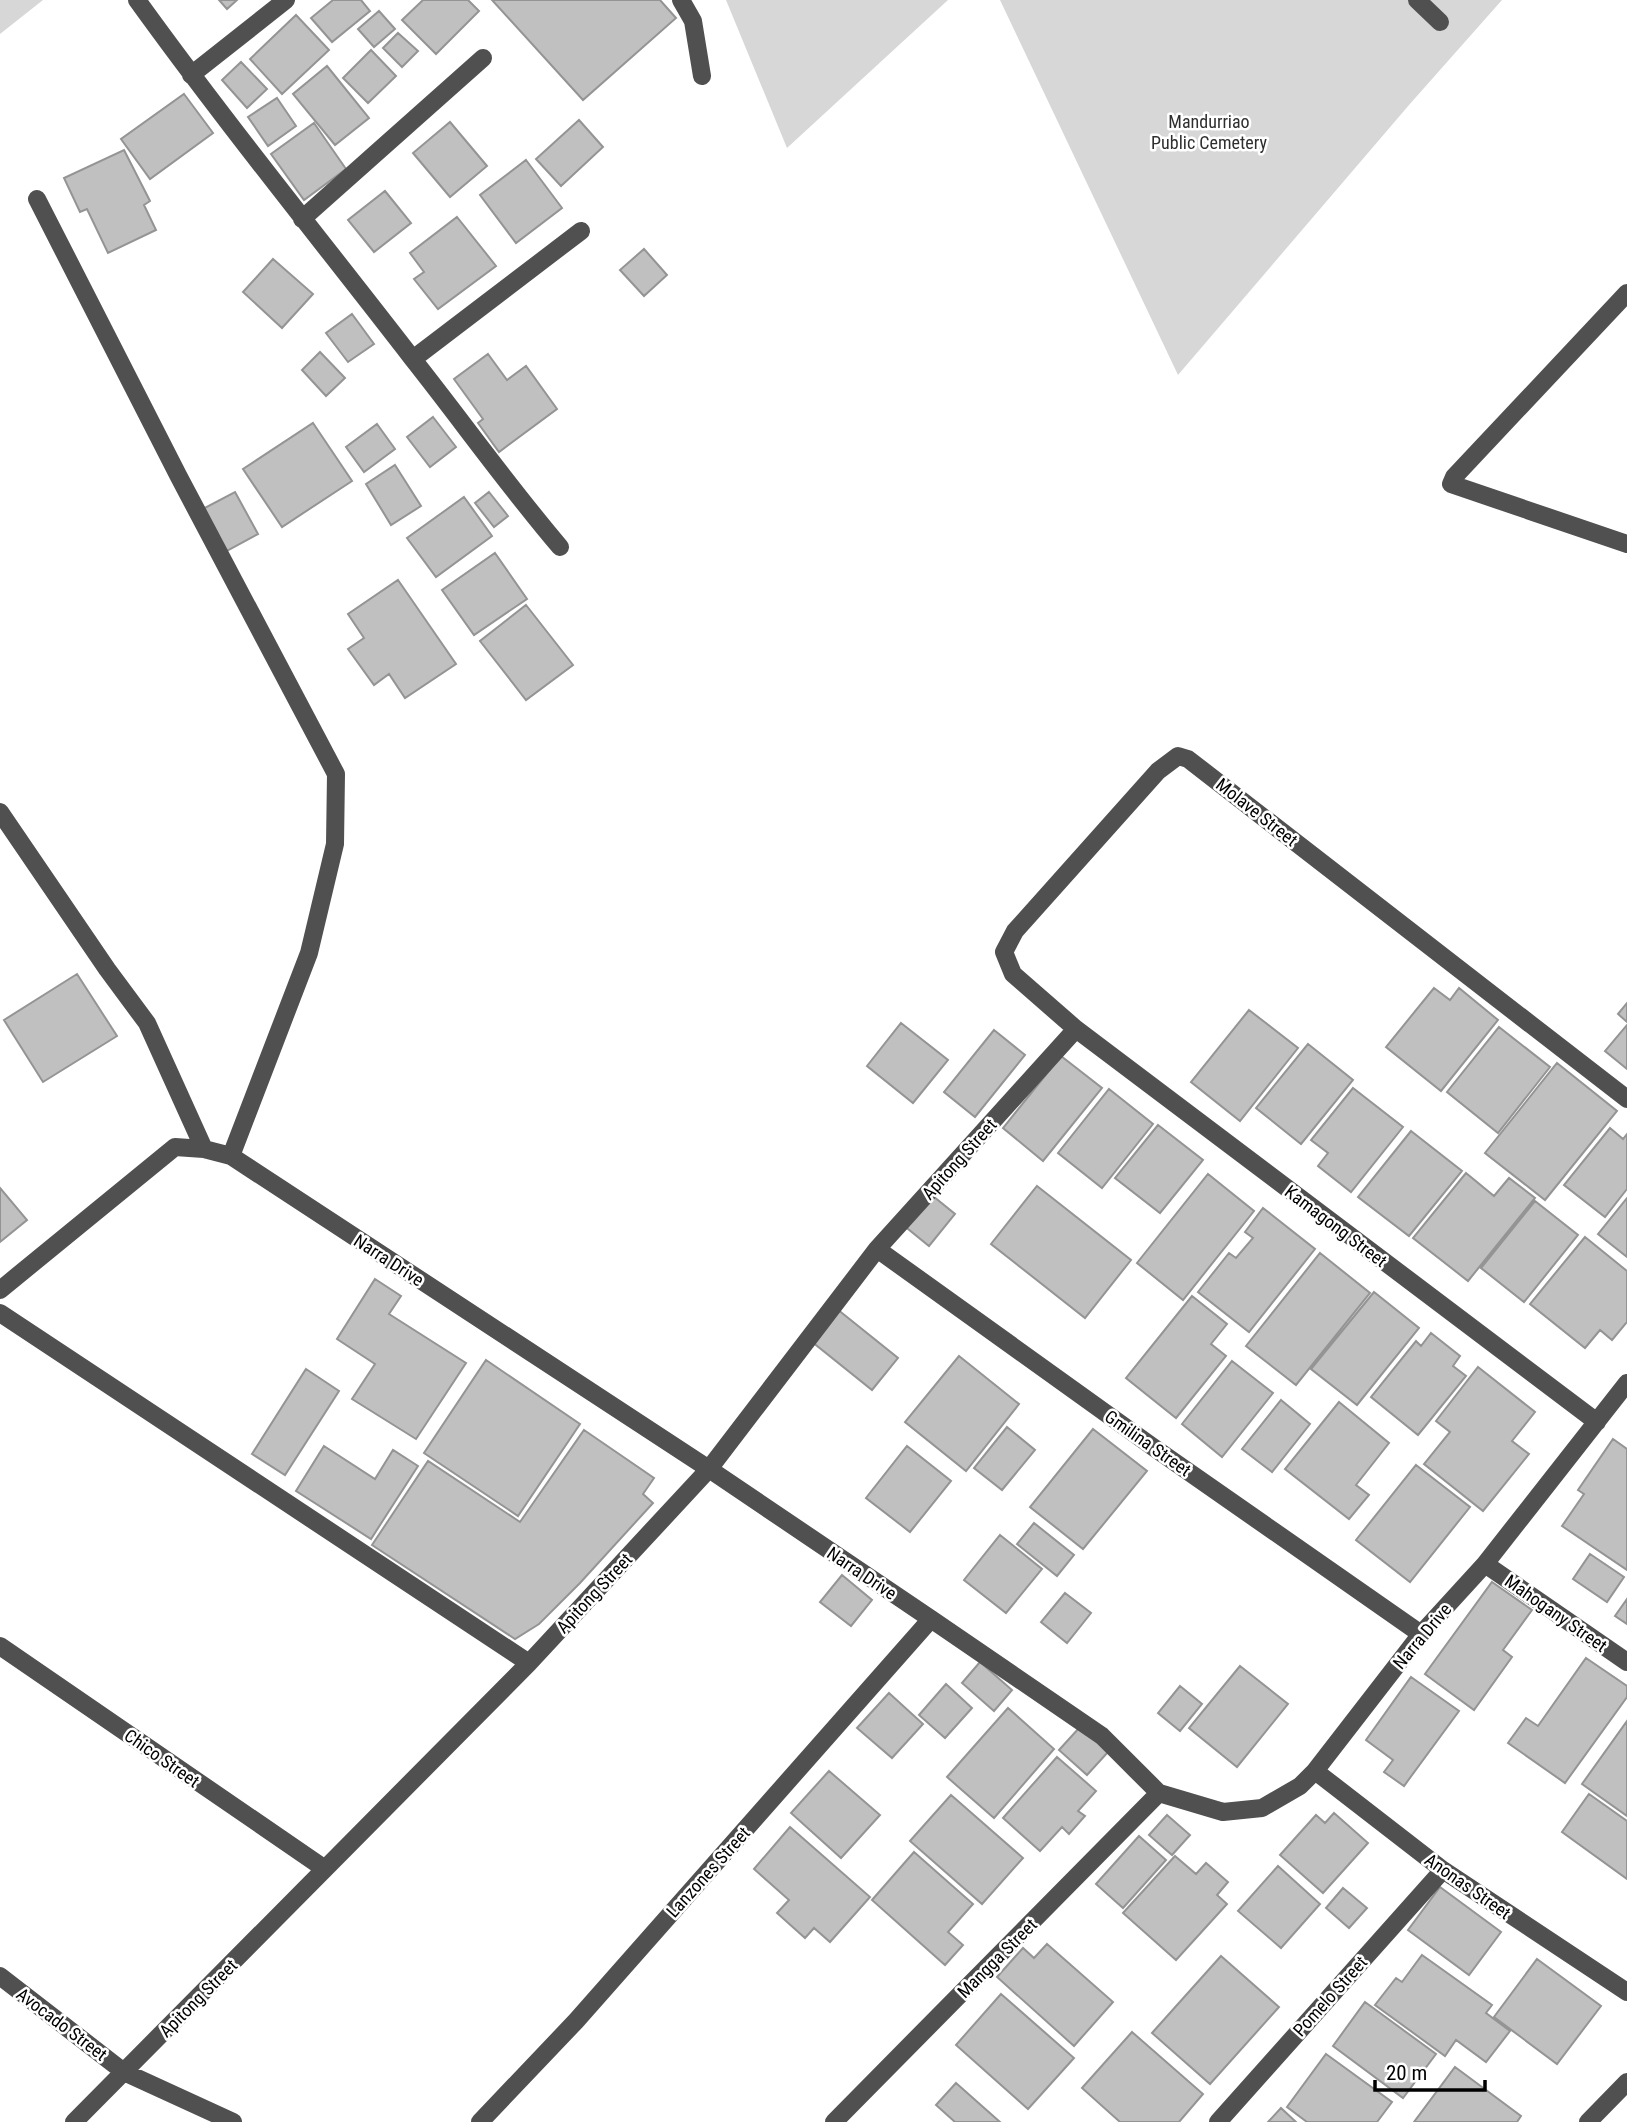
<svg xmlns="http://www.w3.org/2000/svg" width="1627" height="2122" font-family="'Roboto Condensed',sans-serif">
  <rect width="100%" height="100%" fill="#fff"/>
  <path fill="#d7d7d7" d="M0 0H43L0 34Z
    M726 0H948L787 148Z
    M1000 0H1502L1409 105 1178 375Z"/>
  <path fill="#c0c0c0" stroke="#949494" stroke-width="2" d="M219 0H237L227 9Z
    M333 0H361L370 11 332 42 311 18Z
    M423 0H468L479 11 436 54 402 20Z
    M492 0H660L676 18 583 100Z
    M379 11 395 29 374 47 358 29Z
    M296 15 329 50 282 94 250 59Z
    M398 33 418 51 402 67 383 48Z
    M371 50 396 76 368 103 343 78Z
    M241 62 267 89 247 108 222 80Z
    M327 66 369 118 335 145 293 94Z
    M184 94 213 133 150 179 121 139Z
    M277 98 296 126 268 146 248 117Z
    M579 120 603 147 561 186 536 159Z
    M450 122 487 166 450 197 413 153Z
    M314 123 346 169 304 200 271 154Z
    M124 150 150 201 144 205 156 230 108 253 87 209 80 212 64 178Z
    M526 160 562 208 516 243 480 195Z
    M385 191 411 223 374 252 348 220Z
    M457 217 496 266 438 309 414 279 424 272 410 253Z
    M644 249 667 275 644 296 620 270Z
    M273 259 313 294 282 328 243 292Z
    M352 314 374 344 348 362 326 333Z
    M320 352 345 378 326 396 302 370Z
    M488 354 507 380 526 366 557 409 499 452 478 423 483 419 454 379Z
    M433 417 456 447 430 467 407 437Z
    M313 423 352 481 282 527 243 469Z
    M377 424 395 449 364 472 346 447Z
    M395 465 421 506 391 525 366 484Z
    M235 492 258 534 225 552 201 510Z
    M489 492 508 516 494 527 475 503Z
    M464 497 492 536 436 577 407 538Z
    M495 553 527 599 474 635 442 590Z
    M398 580 456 664 405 698 389 674 374 685 348 649 364 638 348 614Z
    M526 605 573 665 526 700 480 641Z
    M77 974 117 1036 43 1082 4 1020Z
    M1434 988 1450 1000 1459 988 1498 1020 1441 1091 1386 1047Z
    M1627 1003V1022L1618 1014Z
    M1249 1010 1298 1048 1240 1121 1191 1082Z
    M901 1023 948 1060 913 1103 867 1066Z
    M1627 1025V1069L1605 1051Z
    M1499 1027 1550 1067 1498 1133 1447 1092Z
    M994 1030 1025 1055 975 1117 944 1092Z
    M1308 1044 1353 1080 1301 1144 1256 1108Z
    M1061 1056 1102 1088 1043 1161 1003 1128Z
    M1557 1063 1617 1111 1545 1200 1485 1153Z
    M1353 1088 1403 1127 1351 1192 1318 1166 1328 1153 1311 1140Z
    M1109 1089 1153 1124 1102 1188 1058 1153Z
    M1158 1125 1203 1160 1160 1213 1115 1178Z
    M1610 1128 1623 1139 1627 1134V1189L1605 1217 1564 1185Z
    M1411 1131 1462 1171 1409 1236 1358 1197Z
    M1466 1173 1494 1196 1509 1178 1535 1198 1468 1281 1413 1238Z
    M1208 1174 1254 1211 1183 1300 1137 1263Z
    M1037 1186 1131 1260 1085 1318 991 1244Z
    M0 1188 27 1220 0 1242Z
    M928 1192 955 1214 929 1246 902 1224Z
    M1627 1198V1257L1598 1234Z
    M1535 1201 1578 1235 1524 1302 1481 1268Z
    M1263 1208 1315 1249 1249 1332 1198 1292 1229 1253 1236 1258 1253 1238 1245 1232Z
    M1585 1237 1627 1271V1322L1612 1340 1600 1330 1585 1348 1530 1304Z
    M1320 1253 1370 1293 1296 1385 1246 1346Z
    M375 1279 401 1296 389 1314 466 1363 416 1439 352 1399 375 1364 337 1339Z
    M1374 1292 1419 1328 1357 1405 1311 1369Z
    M1192 1296 1227 1324 1211 1344 1226 1356 1176 1418 1126 1378Z
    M837 1309 898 1358 872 1390 811 1341Z
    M1431 1333 1460 1356 1453 1366 1466 1376 1418 1435 1371 1397 1416 1341 1421 1346Z
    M959 1356 1019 1404 966 1471 905 1422Z
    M486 1360 580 1424 518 1516 424 1453Z
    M1232 1361 1273 1393 1222 1457 1182 1424Z
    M1478 1367 1535 1412 1512 1441 1529 1454 1483 1511 1424 1464 1450 1432 1436 1421Z
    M306 1369 339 1391 285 1475 252 1454Z
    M1281 1400 1310 1424 1272 1472 1242 1449Z
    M1339 1402 1389 1443 1356 1485 1369 1495 1349 1519 1285 1469Z
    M1007 1427 1035 1450 1002 1490 974 1468Z
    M1093 1429 1147 1471 1083 1549 1030 1507Z
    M584 1430 654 1478 643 1494 653 1503 580 1583 539 1624 515 1639 372 1545 428 1461 520 1522Z
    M1613 1439 1627 1449V1570L1562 1526 1584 1494 1578 1490Z
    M324 1446 375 1479 393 1450 418 1466 371 1539 296 1491Z
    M907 1446 951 1481 910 1532 866 1498Z
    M1416 1465 1470 1507 1410 1582 1356 1540Z
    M1034 1523 1074 1555 1057 1576 1017 1544Z
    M1000 1535 1042 1569 1006 1613 964 1580Z
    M1590 1554 1624 1577 1607 1602 1573 1579Z
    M842 1575 872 1600 851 1626 820 1602Z
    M1492 1582 1532 1610 1503 1650 1512 1657 1474 1710 1425 1674Z
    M1065 1593 1091 1613 1067 1643 1041 1622Z
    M1627 1599V1624L1615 1616Z
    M1586 1658 1627 1686V1697L1565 1783 1508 1743 1526 1718 1538 1726Z
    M980 1662 1012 1690 994 1711 962 1683Z
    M1240 1666 1288 1704 1237 1767 1189 1728Z
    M1411 1677 1459 1711 1404 1786 1384 1772 1393 1760 1366 1740Z
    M946 1684 972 1708 945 1738 919 1715Z
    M1180 1686 1202 1704 1180 1731 1158 1713Z
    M889 1693 923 1724 892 1758 857 1728Z
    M1008 1708 1054 1749 994 1818 947 1777Z
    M1627 1721V1816L1582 1784Z
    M1080 1727 1108 1752 1087 1775 1059 1750Z
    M1057 1757 1096 1791 1078 1811 1085 1816 1069 1834 1062 1827 1040 1851 1003 1818Z
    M829 1771 880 1815 841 1858 791 1813Z
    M1589 1794 1627 1821V1879L1562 1832Z
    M951 1795 1023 1858 982 1904 910 1841Z
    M1334 1813 1368 1843 1323 1893 1280 1855 1316 1815 1325 1823Z
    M1167 1815 1190 1835 1172 1855 1149 1835Z
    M790 1827 870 1897 830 1942 814 1928 805 1938 777 1913 789 1900 754 1869Z
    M1139 1836 1166 1860 1123 1908 1096 1884Z
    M914 1852 973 1904 948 1932 963 1945 945 1965 872 1900Z
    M1175 1856 1196 1874 1206 1863 1228 1882 1217 1895 1227 1904 1176 1960 1123 1913Z
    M1278 1866 1320 1904 1281 1948 1238 1911Z
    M1440 1887 1501 1932 1469 1975 1408 1930Z
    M1343 1888 1367 1908 1349 1928 1326 1908Z
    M1047 1944 1113 2002 1074 2046 997 1977 1023 1948 1034 1958Z
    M1422 1955 1492 2005 1486 2013 1510 2031 1486 2062 1456 2040 1445 2056 1375 2005 1396 1978 1402 1982Z
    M1221 1956 1279 2007 1210 2084 1152 2033Z
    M1537 1959 1601 2006 1557 2064 1494 2017Z
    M1001 1994 1074 2058 1028 2109 956 2045Z
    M1365 2002 1436 2054 1403 2098 1333 2046Z
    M1132 2032 1203 2094 1179 2122H1120L1082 2088Z
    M1326 2054 1392 2102 1377 2122H1307L1287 2107Z
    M1455 2067 1521 2116 1517 2122H1414Z
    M956 2083 1000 2122H955L936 2105Z
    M1281 2108 1296 2122H1268Z"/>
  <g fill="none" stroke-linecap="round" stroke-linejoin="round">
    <path stroke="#505050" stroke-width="18" d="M137 0C225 122 320 239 412 358 462 421 508 486 560 547
      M681 0 693 21 702 76
      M1417 0 1440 22
      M191 75 286 0
      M37 199 179 477 336 774 335 844 309 953 231 1156
      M302 219 483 58
      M1627 293 1454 477 1451 484 1627 544
      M413 359 581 231
      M0 812 107 969 147 1023 204 1149
      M877 1249 1153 1447 1421 1634
      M0 1290 175 1147 204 1149 231 1156 709 1469 931 1619 1102 1736 1159 1793 1223 1812 1262 1808 1300 1786 1315 1771 1421 1634 1485 1564 1627 1383
      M0 1313 529 1663
      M1597 1422 1076 1029 1013 974 1004 952 1015 931 1158 771 1178 756 1188 759 1627 1099
      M1485 1564 1627 1662
      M0 1646 325 1869
      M1315 1771 1443 1870 1627 1992
      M0 1976 124 2072 233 2122
      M74 2122 529 1663 709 1469 877 1249 1076 1029
      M480 2122 576 2021 931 1619
      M834 2122 1159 1793
      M1218 2122 1443 1870
      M1588 2122 1627 2082"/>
  </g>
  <g text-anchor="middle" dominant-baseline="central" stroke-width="5" stroke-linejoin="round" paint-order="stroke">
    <g font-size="18" fill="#2e2e2e" stroke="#fff">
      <text x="1209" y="121">Mandurriao<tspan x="1209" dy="21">Public Cemetery</tspan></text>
    </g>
    <g font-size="18" fill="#000" stroke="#fff">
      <text transform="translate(1257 812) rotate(38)">Molave Street</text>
      <text transform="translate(959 1159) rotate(-48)">Apitong Street</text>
      <text transform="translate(1336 1226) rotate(37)">Kamagong Street</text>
      <text transform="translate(389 1260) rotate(33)">Narra Drive</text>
      <text transform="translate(1148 1443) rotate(35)">Gmilina Street</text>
      <text transform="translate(862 1573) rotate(34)">Narra Drive</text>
      <text transform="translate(594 1593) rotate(-47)">Apitong Street</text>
      <text transform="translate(1556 1613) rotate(35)">Mahogany Street</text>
      <text transform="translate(1422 1636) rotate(-50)">Narra Drive</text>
      <text transform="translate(162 1758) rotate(35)">Chico Street</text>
      <text transform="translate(708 1872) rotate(-48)">Lanzones Street</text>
      <text transform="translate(1468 1886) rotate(35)">Anonas Street</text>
      <text transform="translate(997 1958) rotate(-45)">Mangga Street</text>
      <text transform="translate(1330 1996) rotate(-48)">Pomelo Street</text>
      <text transform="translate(198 1998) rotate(-45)">Apitong Street</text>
      <text transform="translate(62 2024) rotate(37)">Avocado Street</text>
    </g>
  </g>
  <path d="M1375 2080v10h110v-10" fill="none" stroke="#000000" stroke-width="3.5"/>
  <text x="1386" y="2080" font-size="21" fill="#000000" stroke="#ffffff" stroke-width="5" paint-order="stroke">20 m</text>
</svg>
